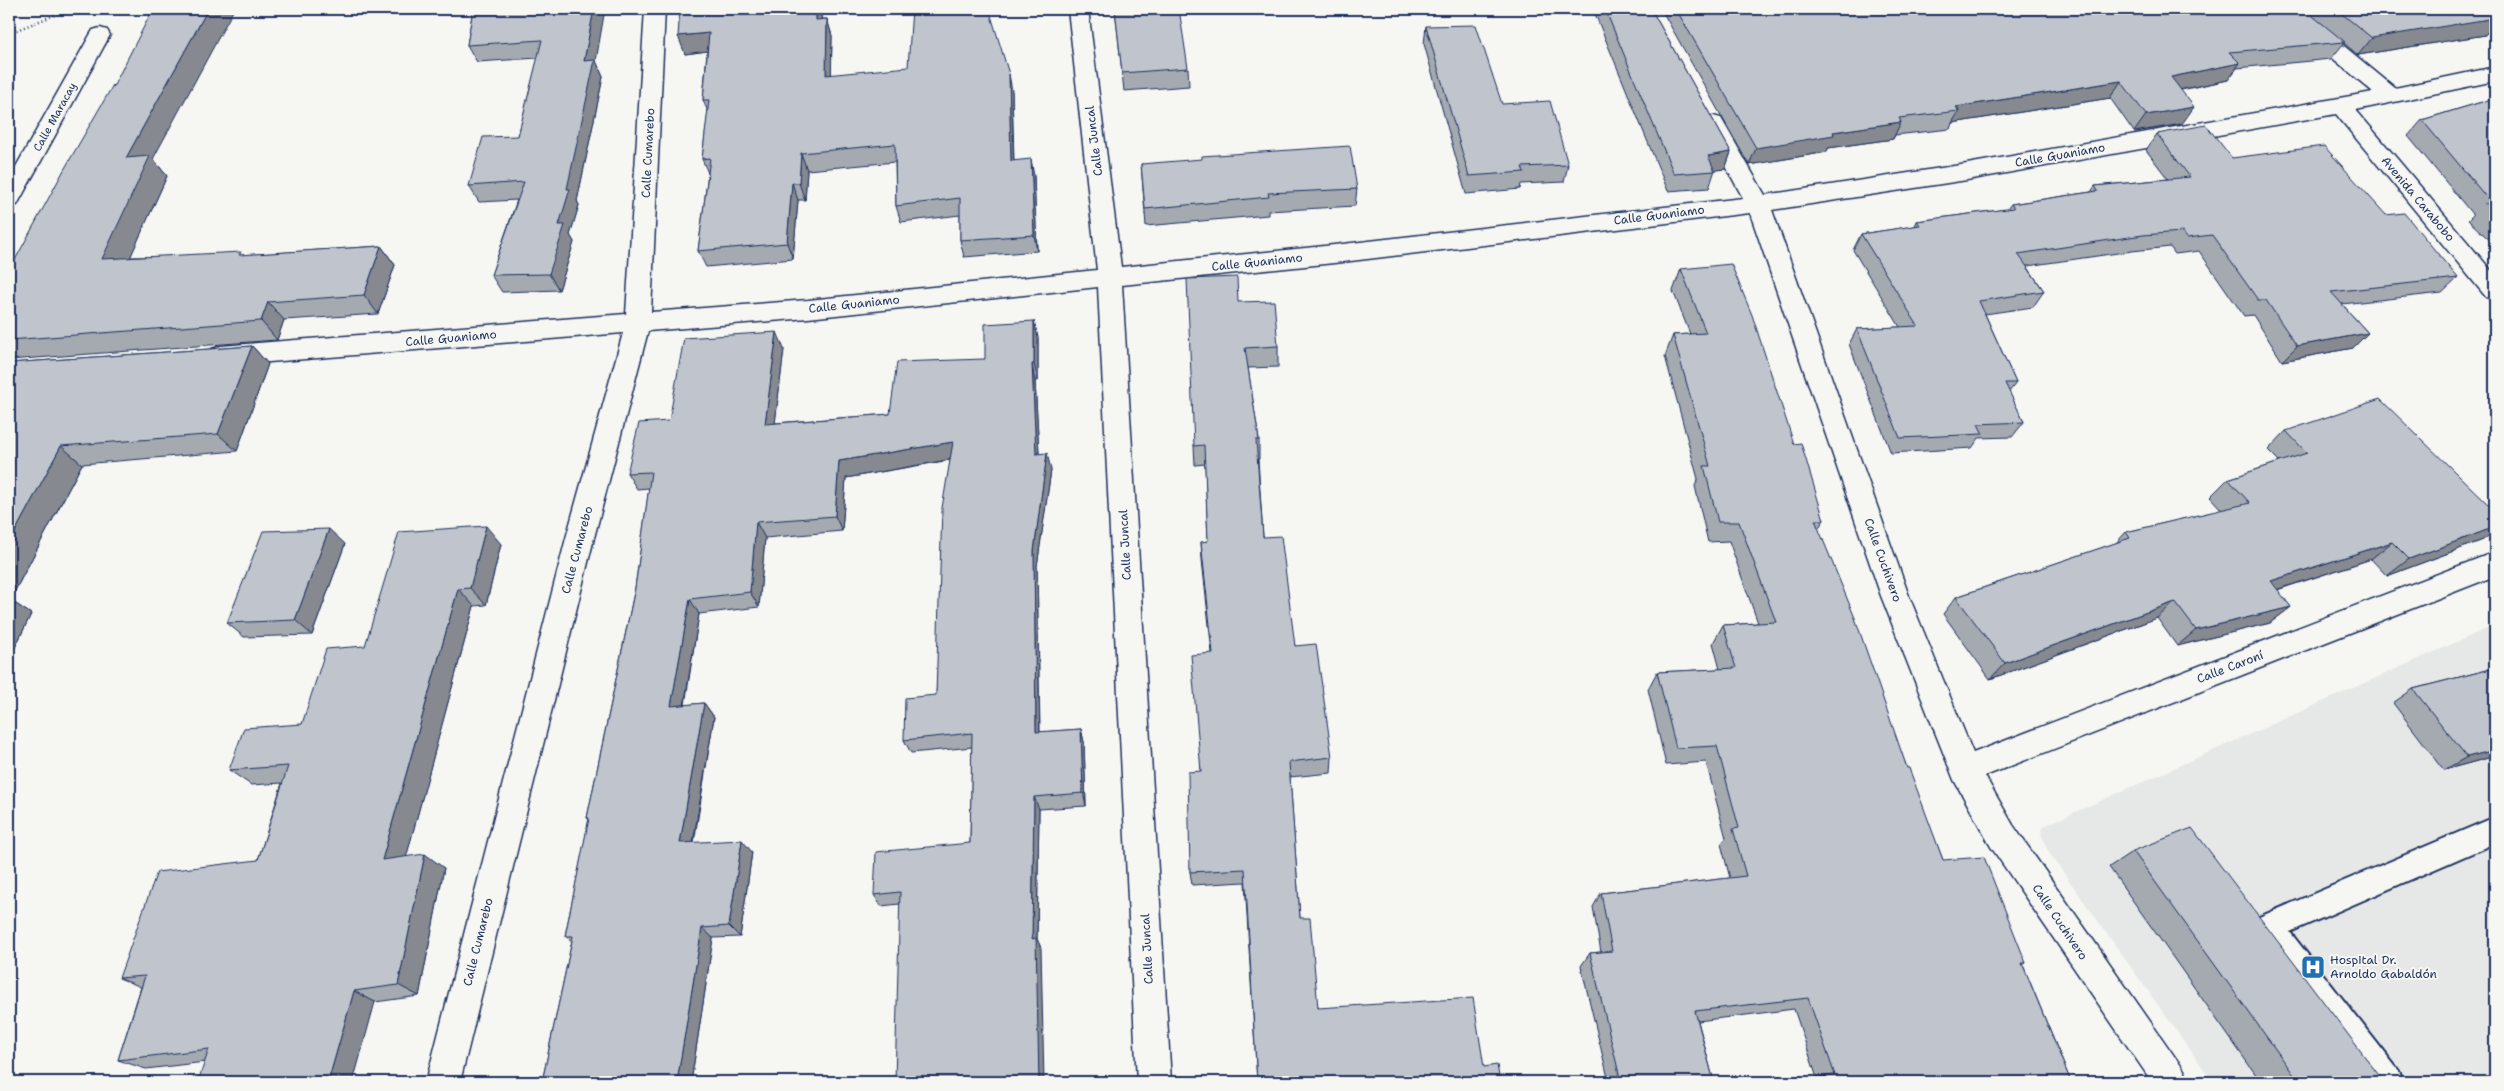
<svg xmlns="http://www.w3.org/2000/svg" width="2504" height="1091" font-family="'Shantell Sans',sans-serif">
  <rect width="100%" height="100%" fill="#f6f6f2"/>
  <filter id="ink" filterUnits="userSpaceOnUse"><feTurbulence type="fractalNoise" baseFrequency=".02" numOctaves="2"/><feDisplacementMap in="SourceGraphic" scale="10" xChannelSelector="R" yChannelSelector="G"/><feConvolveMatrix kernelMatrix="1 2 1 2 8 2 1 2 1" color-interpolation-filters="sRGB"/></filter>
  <g filter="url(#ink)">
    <path fill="#e6e7e7" d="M2495 625V1082H2213L2048 851 2041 833 2044 826Z"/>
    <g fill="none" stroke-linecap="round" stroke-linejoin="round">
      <g stroke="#1b2f5e" stroke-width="4">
        <path id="service" d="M2495 817V843L2290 932 2399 1071 2403 1082H2370L2259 937 2255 927 2259 917Z"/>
      </g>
      <g stroke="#1b2f5e" stroke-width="3">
        <path id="minor" d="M645 9H665L651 312 808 300 1097 270 1068 9H1088L1121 267 1334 245 1743 198 1702 123 1705 118 1713 116 1721 118 1765 195 1967 164 2373 92 2280 14 2277 9H2299L2395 88 2495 67V81L2356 110 2495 275V300L2486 297 2336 114 1967 180 1772 210 1909 596 1973 753 2495 552V576L1985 776 2013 825 2184 1070 2189 1082H2152L1991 847 1954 780 1881 596 1750 213 1334 263 1122 285 1171 1082H1137L1098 287 808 318 648 331 594 538 460 1082H426L566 538 623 333 221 366 212 363 208 356 212 349 221 346 626 314Z
          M100 28 107 30 110 35 17 205 9 207V179L90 35 93 30Z"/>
      </g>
      <path stroke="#1b2f5e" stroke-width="2.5" stroke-dasharray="1 3" stroke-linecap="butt" d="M9 33 70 9"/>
      <use href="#service" fill="#f6f6f2" fill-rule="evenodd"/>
      <use href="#minor" fill="#f6f6f2" fill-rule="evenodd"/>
    </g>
    <path fill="#a5a9b0" stroke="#1b2f5e" d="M473 9 596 61 603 77 577 201 579 205 570 235 574 242 559 290 502 292 491 275 517 200 479 202 469 186 518 136 538 58 477 62 467 45Z
      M680 9H821V19H827L832 36 831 75 1012 91 1014 161 1034 176 1037 251 964 257 960 240V215L901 222 896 206 895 162 807 170 805 200H798L793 259 706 267 698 251 708 173 702 159 708 112 703 100 707 51 685 54Z
      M1115 9 1188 68 1189 86 1124 91Z
      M1593 9H1651L1731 152 1725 169 1715 170 1709 188 1668 191Z
      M1661 9H1864L1865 10 1878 9H2492L2491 10 2495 14V23L2485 35 2358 55 2344 43 2331 59 2237 68 2228 80 2181 90 2182 124 2134 132 2110 98 1952 123 1950 129 1895 135 1893 139 1828 148 1827 152 1749 165Z
      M1426 26 1502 104 1568 165 1564 182 1521 184 1520 189 1466 194 1424 44Z
      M2495 98V245L2468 220 2473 215 2408 136 2422 120Z
      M2157 134 2232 158 2386 215 2458 278 2442 293 2342 304 2368 333 2353 348 2282 361 2253 315 2244 316 2199 251 2175 254 2170 247 2132 251 2027 266 2044 291 2033 307 1985 314 2016 383 2009 392 2024 422 2012 437 1979 438 1972 448 1891 453 1849 344 1857 329 1900 327 1853 250 1861 234 1915 226 1917 221 2007 209 2011 204 2091 192 2095 186 2168 179 2146 150Z
      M153 159 167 176 130 257 243 255 381 246 395 265 378 314 284 320 277 340 9 360V271Z
      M1141 164 1357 189 1355 206 1268 211V215L1146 226Z
      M1681 269 1794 444 1824 520 1818 529 1907 768 1943 860 2026 963 2023 965 2071 1082H1808L1817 1078 1794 1009 1698 1021 1714 1082H1609L1581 966 1590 953 1601 952 1593 907 1601 893 1730 878 1721 844 1726 838 1706 762 1666 765 1648 689 1657 672 1720 669 1713 643 1723 625 1758 623 1729 541 1708 542 1695 486 1698 479 1665 356 1673 335 1690 334 1673 291Z
      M1238 302 1278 346V367L1248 368 1259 440V459H1258L1263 537 1295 646 1332 757 1331 773 1290 777 1300 918 1318 1008 1484 1067 1500 1082H1257L1245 882 1192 885 1190 872 1212 653 1202 560 1201 542 1208 541 1205 464 1195 465 1194 446Z
      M1034 321 1038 338V381H1035L1039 454 1051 470 1037 566 1040 732 1081 729 1084 742 1086 806 1039 809 1037 939 1041 948 900 904 881 906 874 895 970 843 972 747 911 753 904 740 936 695 950 460 846 478 842 531 765 538 759 607 699 614 685 705 704 703 714 717 694 843 752 852 740 937 713 938 691 1082H542L572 941 565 936 589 820 587 818 635 588 649 488 637 489 627 473 669 421 784 349 775 423 890 414 985 359Z
      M252 346 268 364 237 451 82 464 10 600 31 614 9 660V363Z
      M2286 431 2483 540 2387 576 2371 559 2277 590 2291 607 2270 623 2177 646 2157 618 1990 679 1943 614 1956 597 2116 543 2126 532 2222 510 2210 497 2228 479 2280 462 2268 450Z
      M345 544 312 635 244 637 227 623Z
      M501 544 486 605 474 606 406 857 444 868 419 996 375 1002 205 1062 146 1069 118 1060 141 987 119 978 258 860 282 783 251 785 229 770 302 724 365 646Z
      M2495 668V756L2444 770 2393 703 2413 689Z
      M2133 851 2384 1082H2261L2109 867Z"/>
    <path fill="#868990" stroke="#1b2f5e" d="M208 9H234L153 159 167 176 121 278 102 259 126 158Z
      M594 9H605L596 61 603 77 577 201 579 205 570 235 574 242 559 290 549 274 567 189 584 61Z
      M816 9H821L822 37 816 20Z
      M2486 9H2493L2482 20 2495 18V23L2485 35 2358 55 2372 38Z
      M827 19 832 36 831 93 826 75Z
      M709 33 715 50 685 54 678 36Z
      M2240 63 2228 80 2159 94 2171 77Z
      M1009 74 1012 91 1014 178 1011 161Z
      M2121 81 2110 98 1952 123 1959 111 1956 107Z
      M2194 107 2182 124 2134 132 2146 115Z
      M1901 122 1893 139 1828 148 1827 152 1749 165 1756 148 1833 132Z
      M1731 152 1725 169 1709 171 1708 156Z
      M801 153 807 170 805 200 799 183Z
      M1031 159 1034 176 1037 251 1034 235Z
      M792 183 798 200 793 259 787 243Z
      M381 246 395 265 378 314 364 295Z
      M268 302 284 320 277 340 261 321Z
      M1034 321 1038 338V381L1034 364Z
      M777 332 784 349 773 440 765 424Z
      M2368 333 2353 348 2282 361 2297 346Z
      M252 346 268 364 237 451 218 434Z
      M1032 364 1035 381 1040 471 1036 454Z
      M953 442 958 458 846 478 842 531 835 516 839 461Z
      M61 446 82 464 10 600 31 614 9 660V543Z
      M1047 453 1051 470 1037 566 1040 746 1036 732 1034 551Z
      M756 522 765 538 759 607 750 592Z
      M486 526 501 544 486 605 470 588Z
      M2495 527V531L2483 540 2387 576 2409 559Z
      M329 529 345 544 312 635 295 620Z
      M2392 542 2371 559 2251 598 2271 581Z
      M458 589 474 606 402 873 382 860Z
      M690 599 699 614 682 719 671 706Z
      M2175 602 2157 618 1990 679 2005 663Z
      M2291 607 2270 623 2177 646 2196 630Z
      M704 703 714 717 691 855 680 843Z
      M1081 729 1084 742 1086 806 1083 793Z
      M2495 750V756L2444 770 2467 757Z
      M1034 797 1039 809 1037 939 1041 948 1044 1082H1039L1032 939Z
      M742 840 752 852 740 937 729 926Z
      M425 854 444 868 419 996 398 985Z
      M702 928 713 938 691 1082H677Z
      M354 991 375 1002 353 1082H328Z"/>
    <path fill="#c0c4cd" stroke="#1b2f5e" d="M153 9H208L126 158 150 156 102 259 241 252 239 255 381 246 364 295 268 302 261 321 9 340V271L65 168 113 85V87Z
      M473 9H594L584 61 595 60 567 189H570L559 225H565L549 274 491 275 524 182 469 186 483 137 518 136 542 40 467 45Z
      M680 9H816V20L827 19 826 75 908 67 912 9H989L1009 74 1011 161 1031 159 1034 235 960 240V198L896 206 895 144 801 153 799 183H792L787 243 698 251 710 158 702 159 709 100H703L709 33 678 36Z
      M1115 9H1179L1188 68 1122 73Z
      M1605 9H1651L1731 152 1708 156 1715 171 1674 174Z
      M1676 9H1864L1865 10 1878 9H2304L2345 42 2229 52 2240 63 2171 77 2194 107 2146 115 2121 81 1956 107 1959 111 1899 118 1901 122 1833 132 1834 135 1756 148Z
      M2336 9H2490L2495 14V18L2372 38Z
      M1476 25 1502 104 1550 101 1568 165 1522 167 1524 172 1469 176 1426 26Z
      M2495 98V215L2484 204H2492L2422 120Z
      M2206 125 2232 158 2324 146 2386 215 2404 213 2458 278 2331 292 2368 333 2297 346 2266 300H2258L2212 235 2187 238 2182 232 2143 235 2018 254 2044 291 1979 301 2016 383H2005L2024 422 1978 424 1983 434 1900 438 1857 329 1918 326 1861 234 1920 225 1917 221 2014 208 2011 204 2098 191 2095 186 2190 177 2157 134Z
      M1350 146 1357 189 1268 193 1269 197 1145 209 1141 164 1202 159V156Z
      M1731 264 1752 315 1794 444 1801 443 1824 520H1815L1855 618 1907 768H1909L1943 860 1984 857 2026 963H2022L2071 1082H1817L1815 1078 1835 1075 1808 998 1695 1011 1714 1082H1621L1590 953 1612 951 1601 893 1746 876 1733 829 1739 828 1717 746 1676 748 1657 672 1736 668 1723 625 1776 622 1739 522H1718L1704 466H1710L1673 335 1706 333 1681 269Z
      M1237 277 1238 302 1274 301 1278 346 1245 348 1259 440H1256L1263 537 1281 536 1295 646 1316 644 1332 757 1289 762 1300 918H1310L1318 1008 1473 998 1484 1067 1497 1065 1500 1082H1257L1245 869 1190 872 1188 772 1201 771 1191 655 1213 653 1201 542 1208 541 1204 445 1194 446 1187 279Z
      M1034 321V364H1032L1036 454 1047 453 1034 551 1036 732 1081 729 1083 793 1034 797 1032 939 1036 938 1039 1082H895L900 892 874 895 876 852 970 843 972 733 904 740 905 698 936 695 942 508 953 442 839 461 835 516 756 522 750 592 690 599 671 706 704 703 680 843 742 840 729 926 702 928 677 1082H542L573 936H565L589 818H587L635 588 651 472 627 473 639 423 669 421 684 338 777 332 765 424 890 414 897 362 985 359V324Z
      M252 346 218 434 61 446 9 543V363Z
      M2380 399 2495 511V527L2409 559 2392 542 2271 581 2291 607 2196 630 2175 602 2005 663 1956 597 2130 538 2126 532 2250 503 2228 479 2307 453 2286 431Z
      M486 526 470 588 458 589 382 860 425 854 398 985 354 991 328 1082H198L209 1049 118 1060 145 976 119 978 157 872 258 860 288 766 229 770 244 728 302 724 326 649 365 646 399 532Z
      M329 529 295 620 227 623 263 531Z
      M2495 668V750L2467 757 2413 689Z
      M2192 828 2384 1082H2299L2133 851Z"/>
  </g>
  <defs>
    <g id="hospital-square" transform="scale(1.25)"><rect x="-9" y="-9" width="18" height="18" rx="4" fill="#1f6fb2" stroke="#f6f6f2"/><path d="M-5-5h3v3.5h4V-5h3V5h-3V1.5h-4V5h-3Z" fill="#fff"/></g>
  </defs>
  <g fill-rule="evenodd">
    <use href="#hospital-square" x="2313" y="967"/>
  </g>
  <g text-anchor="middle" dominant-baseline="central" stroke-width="4" stroke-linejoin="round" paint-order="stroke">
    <g font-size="11" fill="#1b2f5e" stroke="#f6f6f2">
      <text transform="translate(55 117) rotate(-61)">Calle Maracay</text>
    </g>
    <g font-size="12" fill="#1b2f5e" stroke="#f6f6f2">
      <text transform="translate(1094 141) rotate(-97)">Calle Juncal</text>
      <text transform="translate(648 153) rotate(-87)">Calle Cumarebo</text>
      <text transform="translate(2060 155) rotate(-10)">Calle Guaniamo</text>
      <text transform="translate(2418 199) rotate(50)">Avenida Carabobo</text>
      <text transform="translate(1659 215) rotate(-7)">Calle Guaniamo</text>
      <text transform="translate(1257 262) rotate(-6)">Calle Guaniamo</text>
      <text transform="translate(854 304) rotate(-6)">Calle Guaniamo</text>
      <text transform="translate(451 338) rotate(-5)">Calle Guaniamo</text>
      <text transform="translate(1125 545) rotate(-93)">Calle Juncal</text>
      <text transform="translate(577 550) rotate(-75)">Calle Cumarebo</text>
      <text transform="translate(1883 560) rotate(70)">Calle Cuchivero</text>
      <text transform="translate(2230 667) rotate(-21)">Calle Caroní</text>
      <text transform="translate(2060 922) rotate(56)">Calle Cuchivero</text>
      <text transform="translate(478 942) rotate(-76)">Calle Cumarebo</text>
      <text transform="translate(1147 949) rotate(-93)">Calle Juncal</text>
    </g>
    <g font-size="12" fill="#1b2f5e" stroke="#f6f6f2" text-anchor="start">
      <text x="2330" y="960">Hospital Dr.<tspan x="2330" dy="14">Arnoldo Gabaldón</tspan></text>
    </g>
  </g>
  <rect width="2504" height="1091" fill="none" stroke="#f6f6f2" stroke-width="30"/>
  <rect x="15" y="15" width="2474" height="1061" fill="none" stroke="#1b2f5e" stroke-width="2" filter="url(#ink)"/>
</svg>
